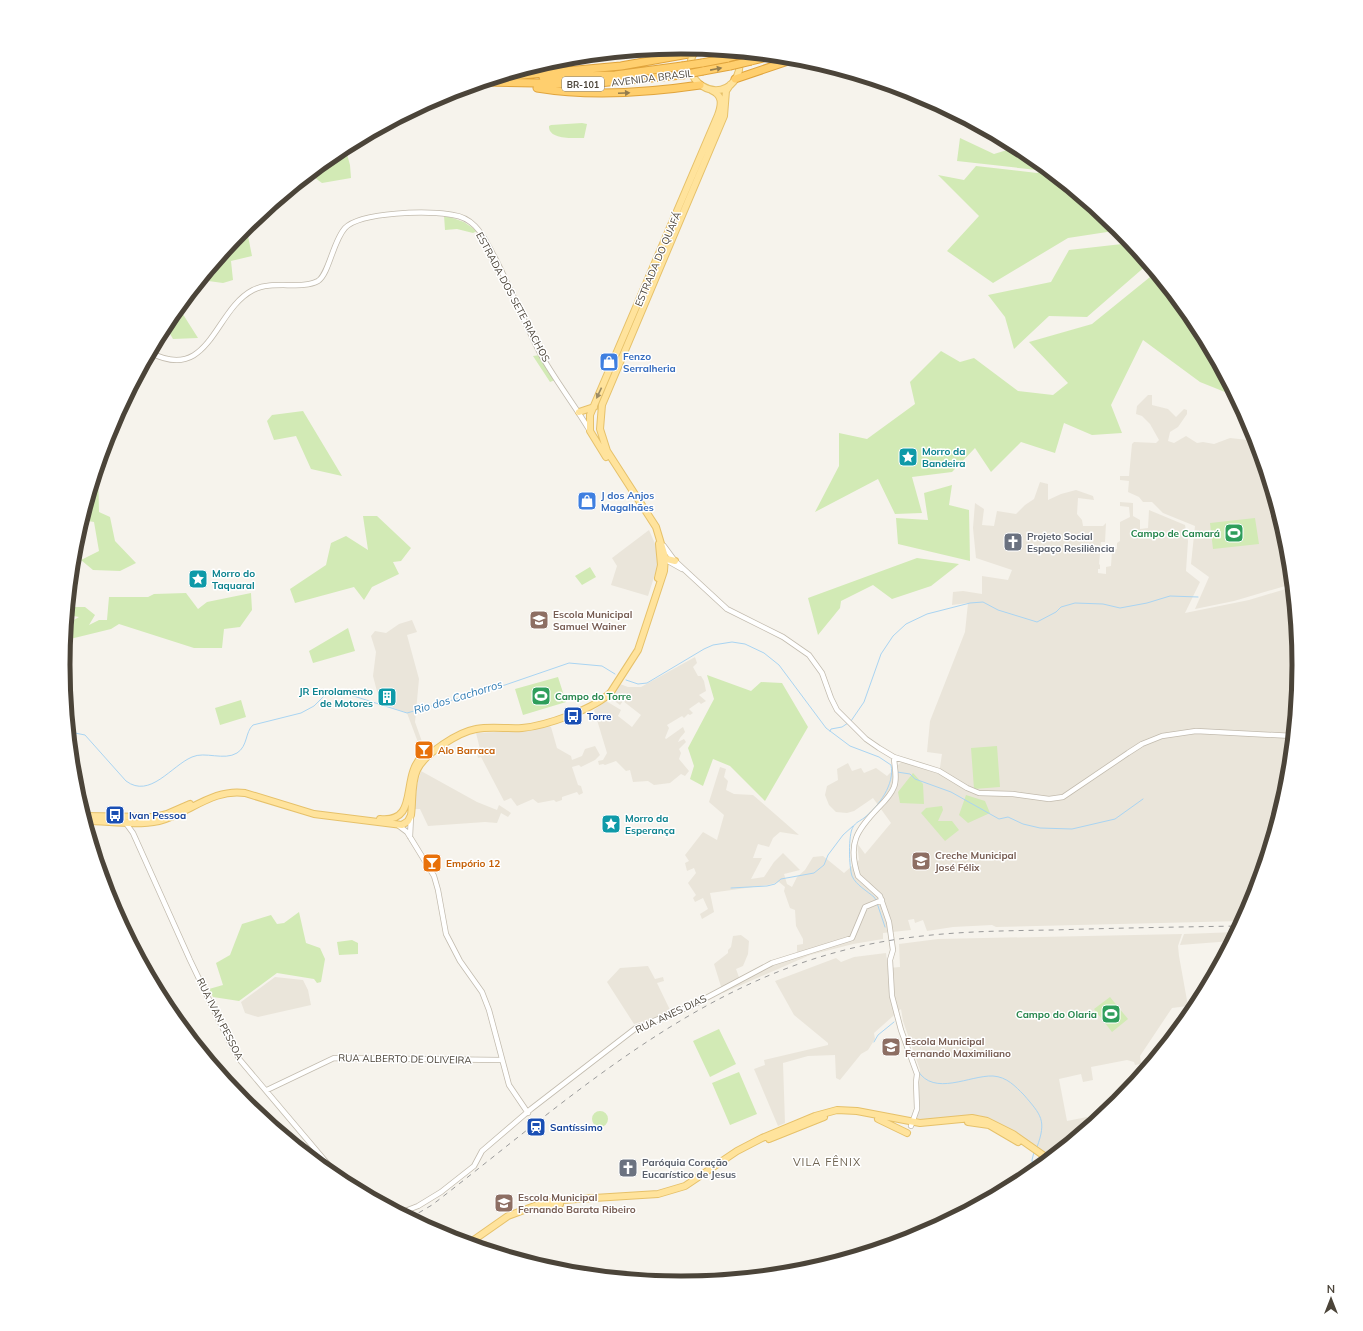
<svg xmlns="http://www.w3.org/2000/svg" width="1363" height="1331" font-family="Mulish,sans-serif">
  <rect width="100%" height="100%" fill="#f6f3ec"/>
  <path fill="#eae5da" d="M1148 395H1152V405L1168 409 1176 417 1184 409 1187 410V414L1178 427 1170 432 1168 441 1174 443 1186 436 1197 443 1203 442 1214 444 1230 438 1248 440 1256 437 1288 545 1292 584 1234 601 1195 609 1209 577 1191 564 1195 526 1163 513 1152 502H1143L1139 497 1128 492 1129 481 1120 480V476H1129L1132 444 1134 442 1156 443 1159 440 1150 424 1142 416 1136 414 1137 406Z
    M1040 482 1048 484V500L1061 494 1076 490 1093 496 1094 500 1078 498 1077 514 1082 520 1083 526H1103L1106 523 1105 542H1101L1099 564 1100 565V569H1098V573L1106 574V567L1111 566 1112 551 1117 549V543L1120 541V522L1130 517 1129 507 1120 506V502L1133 503V516L1140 520V529L1148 528 1149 510 1185 525 1188 541 1186 571 1200 582 1185 613 1249 600 1292 587 1300 666 1288 786 1253 902 1243 921 996 927 992 925 953 927 927 931 923 920 915 923 914 919 908 920 911 930 883 933V939L853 944 810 955 723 993 714 964 728 953V950L731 947 733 936 741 935 749 941 748 954 743 966 736 969 740 980 758 970 797 955V945L803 944V939L796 926 795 910 790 908 784 891 785 887 779 882 768 885 710 893 714 912 702 919 700 914 708 909 703 898 695 902 693 898 696 895 688 883 696 873 694 868 687 871 685 863 689 861 685 855 703 832 717 840 724 815 709 802 720 767 726 769 724 777 728 781 726 790 734 794 753 795 799 835 780 832 773 838 769 847 758 844 753 858H762L751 879 764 877 774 862 783 853 800 870 784 874 787 884 792 887 797 877 805 870 813 857 823 856 844 873 859 860 857 843 865 854 891 823 873 798 854 811 847 813 836 812 829 805 825 795 827 786 838 780 837 769 848 763 852 771 861 768 864 773 876 768 887 776 901 762 939 774 942 754 927 752 930 721 965 632 968 603 952 605 953 592 963 591 982 594V576L1008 580 1012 570 976 558 973 528 975 503 984 509 982 525 994 526 997 511 1016 514 1025 505 1034 499Z
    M649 530 656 546 658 558 656 571 648 596 611 585 617 566 612 558Z
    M412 620 417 632 407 635 419 679 415 722 425 750 422 753 407 713 380 703 373 676 376 652 371 636 375 631 386 633 399 624Z
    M695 657 697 663 693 667 698 676H701L704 681 706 691 699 695 706 701 701 704 699 702 689 709 693 713 690 715 688 714 684 718 682 716 667 725 669 728 665 738 666 739 683 727 685 732 680 738 678 742 684 739 686 742 679 749 681 753 679 759 689 771 685 776 681 774 670 783 654 785 648 781 633 782 630 770 626 771 616 761 605 765 603 764 599 765 598 761 603 760 607 753 594 710 606 701 621 710 618 716 632 727 641 715 623 701 620 705 609 697 620 684 628 687H641Z
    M547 725 551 727 557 748 571 756 572 760 582 756 585 749 595 746 600 755 595 760 581 767 579 765 572 767 578 785 581 786 583 793 579 795 577 792 562 797V800L556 802 554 800 538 803 533 799 517 806 511 798 504 801 481 757 478 758 477 750 480 749 476 733 532 730Z
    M421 771 477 802 497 810 499 805 511 813 508 817 501 813 497 823 485 822 428 826 420 809H413L415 791Z
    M1237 932 1232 941 1180 945 1184 934Z
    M1182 934 1178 946 1179 956 1188 1006 1172 1008 1140 1056 1141 1064 1135 1065 1134 1062 1127 1060 1091 1067 1093 1080 1083 1082 1081 1074 1059 1079 1067 1121 1087 1117 1089 1127 1052 1158 1029 1141 991 1119 978 1115 926 1120 917 1118 920 1070 903 1021 901 1009 874 1033 875 1039 868 1050 861 1054 840 1080 836 1078 835 1055 808 1056 783 1063 785 1123 778 1126 754 1069 765 1065 764 1060 828 1045V1043L794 1015 775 981 836 958 841 962 854 957 886 953 888 968 900 967 899 944 938 939Z
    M648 966 655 979 663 977 664 981 657 983 671 1012 634 1024 607 982 620 968Z
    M275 977 303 980 308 990 311 1005 258 1017 245 1013 241 1002Z"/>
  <path fill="#d2eab5" d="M582 123 587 124 584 138C574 138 548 140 549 126L551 125Z
    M960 138 994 154 1017 147 1043 166 1037 170 957 161Z
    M345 147 350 165 351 178 322 183 311 175V173Z
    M976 166 1037 173 1046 169 1120 230 1068 238 993 283 947 251 979 216 938 175 964 180Z
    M444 215 464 222 477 231 473 233 457 229 445 230Z
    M246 226 252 256 231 261 233 280 223 283 201 280Z
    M1131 243 1148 264 1087 317 1049 316 1014 349 1005 317 988 295 1051 282 1069 250Z
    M1155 273 1196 322 1235 396 1200 382 1143 340 1111 405 1122 433 1092 435 1064 423 1055 453 1021 442 991 472 975 448 952 472 912 477 922 513 895 514 878 479 815 512 839 466V433L867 439 915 404 910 382 941 351 960 362 974 358 1018 391 1053 395 1068 383 1029 342 1092 324Z
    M179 308 198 338 173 339 165 325Z
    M540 355 555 380 550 382 533 356Z
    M303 411 342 476 311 469 296 436 274 440 267 421 272 415Z
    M98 469 99 512 110 517 115 541 136 563 120 571 93 570 81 560 99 551 94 522 82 520Z
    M952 485 949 505 969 510 970 561 898 544 896 518 928 520 924 493Z
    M363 516H377L411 548 401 561 393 562 399 574 372 587 364 600 354 587 295 603 290 589 326 565 331 543 346 536 368 550Z
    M1255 518 1259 544 1213 549 1210 523Z
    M917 558 959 564 931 586 892 599 873 585 841 601 840 608 818 635 808 598Z
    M590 567 596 577 582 585 575 576Z
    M186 593 198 609 207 602 251 593 252 610 240 627 224 629 222 648H194L119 624 111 629 66 640 67 624 79 617 68 615 69 607H85L95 615 89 625 99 620H107L109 597H148L154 594Z
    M348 628 355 651 313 663 309 651Z
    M707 675 751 691 761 682 782 683 808 727 765 801 730 766 713 759 703 786 690 779 694 766 688 748 714 699Z
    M558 677 566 702 523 715 515 689Z
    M241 700 246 717 220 725 215 708Z
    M997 746 1000 787 974 789 971 748Z
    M913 773 923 784 924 804 900 803 898 792Z
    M966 795 985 801 990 813 968 823 959 815Z
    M942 806 943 810 938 821H952L959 830 945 841 921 813 926 808Z
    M299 912 306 943 320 948 325 959 321 982 317 983 314 979 277 973 239 1001 213 997 209 989 223 985 216 963 230 955 242 924 271 915 277 924 284 923Z
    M352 940 358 943V954L339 955 337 942Z
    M1110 997 1128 1019 1112 1032 1094 1009Z
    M719 1029 736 1064 710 1077 693 1041Z
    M739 1072 757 1114 730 1125 712 1083Z
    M592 1119a8 8 0 1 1 16 0a8 8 0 1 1-16 0Z"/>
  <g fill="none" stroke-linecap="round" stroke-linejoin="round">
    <path stroke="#a9d4f2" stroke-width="1" d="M626 680 638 684 647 683 704 649 713 645 732 642 745 644 764 653 779 665 826 728 850 746 879 757 891 765C895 784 879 806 864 818 860 821 856 822 853 827 848 835 849 867 852 876 856 885 867 891 874 897L876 900
      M851 721 864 702 881 654 893 636 906 624 927 614 970 603 983 602 998 610 1037 622 1056 612 1061 607 1075 603 1103 604 1120 608 1147 603 1170 596 1198 597
      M830 731 831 729 842 727 848 723
      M70 732 85 735 126 781C150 799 171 766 192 757 205 751 224 761 237 753 248 746 245 732 253 725L301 713 314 706 328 692H341L407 713 505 685 569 663 602 666 615 674
      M897 772 910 774 915 779 951 792 999 819 1008 817 1023 824 1040 828 1072 829 1115 819 1143 799
      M731 888 767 886 775 884 781 879 814 873 824 865 828 855 843 835 853 826
      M877 903 885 927
      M874 1042 878 1035 894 1022
      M918 1071C934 1097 970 1075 993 1076 1007 1077 1015 1086 1024 1095 1041 1115 1047 1120 1037 1147
      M1034 1172 1032 1160 1034 1152"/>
    <g stroke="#c2bbae" stroke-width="6">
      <path id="tertiary" d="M151 353C210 383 214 310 253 290 273 280 301 290 318 281 329 274 333 241 345 228 360 212 431 210 453 215 461 216 469 220 475 226 484 235 489 247 495 258 511 289 524 322 540 353 555 380 574 404 590 431
        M664 546 675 561 727 609 783 637 809 655 822 673 831 698 837 710 866 739 879 748 894 757 939 771 967 788 979 793 1013 794 1049 799 1063 797 1128 753 1142 744 1162 736 1196 731 1293 736
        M666 560 682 569
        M894 757C894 766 898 778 894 787 891 795 885 801 879 807 857 830 847 843 858 876L880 896 889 922 893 950 890 960 892 996 901 1030 917 1074 916 1082 917 1109 911 1126
        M125 822 133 833 190 960 227 1037 240 1060 343 1182
        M399 826 407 832 434 876 438 890 446 934 460 961 482 992 489 1010 509 1085 528 1113
        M410 837 411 816
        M267 1090 334 1058 502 1060
        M400 1213 418 1206 441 1192 474 1166 482 1151 531 1109 636 1028 691 1006 772 963 852 938 865 907 882 900"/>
    </g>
    <g stroke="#e6c16a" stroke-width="8">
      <path id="primary" d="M697 48C673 80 722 108 737 76 741 68 740 60 736 52
        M579 412 594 407
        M606 457 590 431V415L718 115C722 104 723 95 711 90
        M663 562 667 559 675 561
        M658 578 661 565 659 544
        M84 816 155 817 167 814 190 804
        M380 819C421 823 399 776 424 754
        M85 821C109 821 135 826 159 821 188 814 213 788 245 793L314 814 402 825 408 821 411 815C413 800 411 783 417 770 425 753 459 732 476 729 491 726 507 729 522 728 545 726 595 709 611 692L638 650 664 571 665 557 656 527 607 451 600 429 602 405 724 116 726 91 730 85
        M878 1119 907 1133
        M968 1122 989 1125 1018 1142
        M769 1139 824 1117
        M532 1210 560 1204
        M468 1244 508 1216 540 1204 562 1200 658 1194 685 1186 737 1151 762 1138 815 1116 837 1110 857 1111 920 1123 972 1118 987 1121 1013 1134 1050 1160
        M479 1247 484 1245"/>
    </g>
    <g stroke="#e0a43c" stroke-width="9">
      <path id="motorway" d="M751 61 771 56
        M702 63 728 58
        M703 71 730 66
        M511 76 621 66 694 53
        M543 77 615 75 682 66
        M735 79 797 58
        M484 82 588 84 682 75
        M537 88C591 97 646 93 700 85"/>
    </g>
    <use href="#tertiary" stroke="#fff" stroke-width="4.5"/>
    <use href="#primary" stroke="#ffe39c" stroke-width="6"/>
    <use href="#motorway" stroke="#ffcf6e" stroke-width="7"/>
    <path stroke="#9a9a9a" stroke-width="1" stroke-dasharray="5 5" stroke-linecap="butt" d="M410 1218 432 1205C558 1108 683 992 841 951 911 932 981 931 1053 930 1116 928 1178 927 1240 926"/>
    <g stroke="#e0a43c" stroke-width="9" stroke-linecap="butt">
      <path id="motorway-bridge" d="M728 58 745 53
        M682 66 702 63
        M730 66 751 61
        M682 75 703 71"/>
    </g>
    <use href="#motorway-bridge" stroke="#ffcf6e" stroke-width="7"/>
  </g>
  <defs><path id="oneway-solid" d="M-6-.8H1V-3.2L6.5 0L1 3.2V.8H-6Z"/></defs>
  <g fill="#937c4e">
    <use href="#oneway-solid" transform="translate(716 69) rotate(-11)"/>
    <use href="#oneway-solid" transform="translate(624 93) rotate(-3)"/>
  </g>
  <use fill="#9c8c66" href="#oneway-solid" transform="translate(599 393) rotate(115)"/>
  <defs>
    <g id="shop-square" transform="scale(1)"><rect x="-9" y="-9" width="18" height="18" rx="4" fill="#3f7fe0" stroke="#fff"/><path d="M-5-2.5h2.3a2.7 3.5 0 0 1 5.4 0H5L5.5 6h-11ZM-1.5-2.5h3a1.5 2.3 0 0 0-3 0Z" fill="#fff"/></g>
    <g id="sight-square" transform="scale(1)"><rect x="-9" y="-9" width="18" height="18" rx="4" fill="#0f9aa8" stroke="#fff"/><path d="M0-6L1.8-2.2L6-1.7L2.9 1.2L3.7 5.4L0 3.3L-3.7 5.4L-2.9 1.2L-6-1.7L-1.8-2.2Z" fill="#fff"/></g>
    <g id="stadium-square" transform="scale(1)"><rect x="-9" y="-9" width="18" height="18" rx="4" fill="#2e9e5b" stroke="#fff"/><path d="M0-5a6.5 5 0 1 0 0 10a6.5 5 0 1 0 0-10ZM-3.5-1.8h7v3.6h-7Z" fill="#fff"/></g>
    <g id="church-square" transform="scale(1)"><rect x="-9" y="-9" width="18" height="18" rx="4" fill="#6b7280" stroke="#fff"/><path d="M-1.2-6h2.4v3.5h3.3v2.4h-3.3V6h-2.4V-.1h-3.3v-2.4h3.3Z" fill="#fff"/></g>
    <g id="school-square" transform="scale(1)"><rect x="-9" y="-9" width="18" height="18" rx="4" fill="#8d6e63" stroke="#fff"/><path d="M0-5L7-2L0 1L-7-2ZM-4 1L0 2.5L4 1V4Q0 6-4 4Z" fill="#fff"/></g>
    <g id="building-square" transform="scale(1)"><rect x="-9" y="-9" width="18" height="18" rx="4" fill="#0f9aa8" stroke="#fff"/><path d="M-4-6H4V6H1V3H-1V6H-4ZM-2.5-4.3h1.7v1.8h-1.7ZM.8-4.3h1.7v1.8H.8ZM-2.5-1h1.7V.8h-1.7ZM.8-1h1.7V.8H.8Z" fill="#fff"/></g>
    <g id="bus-square" transform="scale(1)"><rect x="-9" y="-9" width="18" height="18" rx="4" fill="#1a4fb4" stroke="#fff"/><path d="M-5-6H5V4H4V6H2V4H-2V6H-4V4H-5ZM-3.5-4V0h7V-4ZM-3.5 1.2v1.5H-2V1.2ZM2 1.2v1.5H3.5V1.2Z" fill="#fff"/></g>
    <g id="bar-square" transform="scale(1)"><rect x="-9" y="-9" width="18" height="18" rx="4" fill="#e8710a" stroke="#fff"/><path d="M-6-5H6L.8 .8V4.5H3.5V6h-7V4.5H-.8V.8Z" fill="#fff"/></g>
    <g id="station-square" transform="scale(1)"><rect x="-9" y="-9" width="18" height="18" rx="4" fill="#1a4fb4" stroke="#fff"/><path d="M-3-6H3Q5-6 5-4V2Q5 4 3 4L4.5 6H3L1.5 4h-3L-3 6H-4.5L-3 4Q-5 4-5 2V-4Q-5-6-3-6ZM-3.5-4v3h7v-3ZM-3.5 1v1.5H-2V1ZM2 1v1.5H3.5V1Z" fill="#fff"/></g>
  </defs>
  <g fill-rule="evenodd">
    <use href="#shop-square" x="609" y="362"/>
    <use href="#sight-square" x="908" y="457"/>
    <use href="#shop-square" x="587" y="501"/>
    <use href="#stadium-square" x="1234" y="533"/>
    <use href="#church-square" x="1013" y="542"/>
    <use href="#sight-square" x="198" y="579"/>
    <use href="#school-square" x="539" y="620"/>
    <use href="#stadium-square" x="541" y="696"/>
    <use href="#building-square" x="387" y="697"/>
    <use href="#bus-square" x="573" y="716"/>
    <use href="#bar-square" x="424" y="750"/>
    <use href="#bus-square" x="115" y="815"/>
    <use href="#sight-square" x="611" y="824"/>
    <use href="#school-square" x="921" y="861"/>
    <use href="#bar-square" x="432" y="863"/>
    <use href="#stadium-square" x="1111" y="1014"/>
    <use href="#school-square" x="891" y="1047"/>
    <use href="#station-square" x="536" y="1127"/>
    <use href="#church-square" x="628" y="1168"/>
    <use href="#school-square" x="504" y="1203"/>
  </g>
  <g text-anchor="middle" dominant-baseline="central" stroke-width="3" stroke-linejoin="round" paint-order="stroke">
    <rect fill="#fff" stroke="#817c74" stroke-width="1" x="562" y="77" width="42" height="14" rx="3"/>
    <g font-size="9" font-weight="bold" fill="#4b4439">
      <text x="583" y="84">BR-101</text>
    </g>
    <g font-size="10" fill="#4b4439" stroke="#fff">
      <text transform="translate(652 78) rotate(-7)">AVENIDA BRASIL</text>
      <text transform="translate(658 259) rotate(-67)">ESTRADA DO QUAFÁ</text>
      <text transform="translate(513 297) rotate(62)">ESTRADA DOS SETE RIACHOS</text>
      <text transform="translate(671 1014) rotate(-25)">RUA ANES DIAS</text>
      <text transform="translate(220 1019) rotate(63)">RUA IVAN PESSOA</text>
      <text transform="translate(405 1059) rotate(1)">RUA ALBERTO DE OLIVEIRA</text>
    </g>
    <g font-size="10" font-weight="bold" fill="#366cbe" stroke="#fff" text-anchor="start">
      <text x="623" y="356">Fenzo<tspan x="623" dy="12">Serralheria</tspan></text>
      <text x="601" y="495">J dos Anjos<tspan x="601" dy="12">Magalhães</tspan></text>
    </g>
    <g font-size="10" font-weight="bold" fill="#0d838f" stroke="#fff" text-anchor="start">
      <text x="922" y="451">Morro da<tspan x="922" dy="12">Bandeira</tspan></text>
      <text x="212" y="573">Morro do<tspan x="212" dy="12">Taquaral</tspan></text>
      <text x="373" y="691" text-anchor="end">JR Enrolamento<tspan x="373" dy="12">de Motores</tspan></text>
      <text x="625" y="818">Morro da<tspan x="625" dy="12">Esperança</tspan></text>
    </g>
    <g font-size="10" font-weight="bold" fill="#27864d" stroke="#fff" text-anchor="end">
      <text x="1220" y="533">Campo de Camará</text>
      <text x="555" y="696" text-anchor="start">Campo do Torre</text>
      <text x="1097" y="1014">Campo do Olaria</text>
    </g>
    <g font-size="10" font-weight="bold" fill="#5b616d" stroke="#fff" text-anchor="start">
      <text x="1027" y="536">Projeto Social<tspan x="1027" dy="12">Espaço Resiliência</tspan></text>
      <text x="642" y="1162">Paróquia Coração<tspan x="642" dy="12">Eucarístico de Jesus</tspan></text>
    </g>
    <g font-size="10" font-weight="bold" fill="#785e54" stroke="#fff" text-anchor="start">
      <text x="553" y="614">Escola Municipal<tspan x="553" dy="12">Samuel Wainer</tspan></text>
      <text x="935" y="855">Creche Municipal<tspan x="935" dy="12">José Félix</tspan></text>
      <text x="905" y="1041">Escola Municipal<tspan x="905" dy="12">Fernando Maximiliano</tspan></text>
      <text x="518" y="1197">Escola Municipal<tspan x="518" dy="12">Fernando Barata Ribeiro</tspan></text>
    </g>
    <g font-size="10" font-weight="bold" fill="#164399" stroke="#fff" text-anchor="start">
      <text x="587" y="716">Torre</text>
      <text x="129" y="815">Ivan Pessoa</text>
      <text x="550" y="1127">Santíssimo</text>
    </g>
    <g font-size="10" font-weight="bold" fill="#c56008" stroke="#fff" text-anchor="start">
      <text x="438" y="750">Alo Barraca</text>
      <text x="446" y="863">Empório 12</text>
    </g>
    <g font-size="11" font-style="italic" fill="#2e7ab2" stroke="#fff">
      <text transform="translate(458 697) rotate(-17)">Rio dos Cachorros</text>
    </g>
    <g font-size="11" letter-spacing="1" fill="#6e6250" stroke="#fff">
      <text x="827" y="1162">VILA FÊNIX</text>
    </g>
  </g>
  <path d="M0 0H1363V1331H0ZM70 665a611 611 0 1 1 1222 0a611 611 0 1 1-1222 0Z" fill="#fff" fill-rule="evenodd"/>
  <path fill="none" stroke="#4b4439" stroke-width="5" d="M70 665a611 611 0 1 1 1222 0a611 611 0 1 1-1222 0Z"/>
  <g transform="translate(1331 1299)" stroke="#ffffff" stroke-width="3" paint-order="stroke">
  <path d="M0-3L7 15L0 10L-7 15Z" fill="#4b4439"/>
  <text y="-6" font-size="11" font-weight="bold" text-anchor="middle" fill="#4b4439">N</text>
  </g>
</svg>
